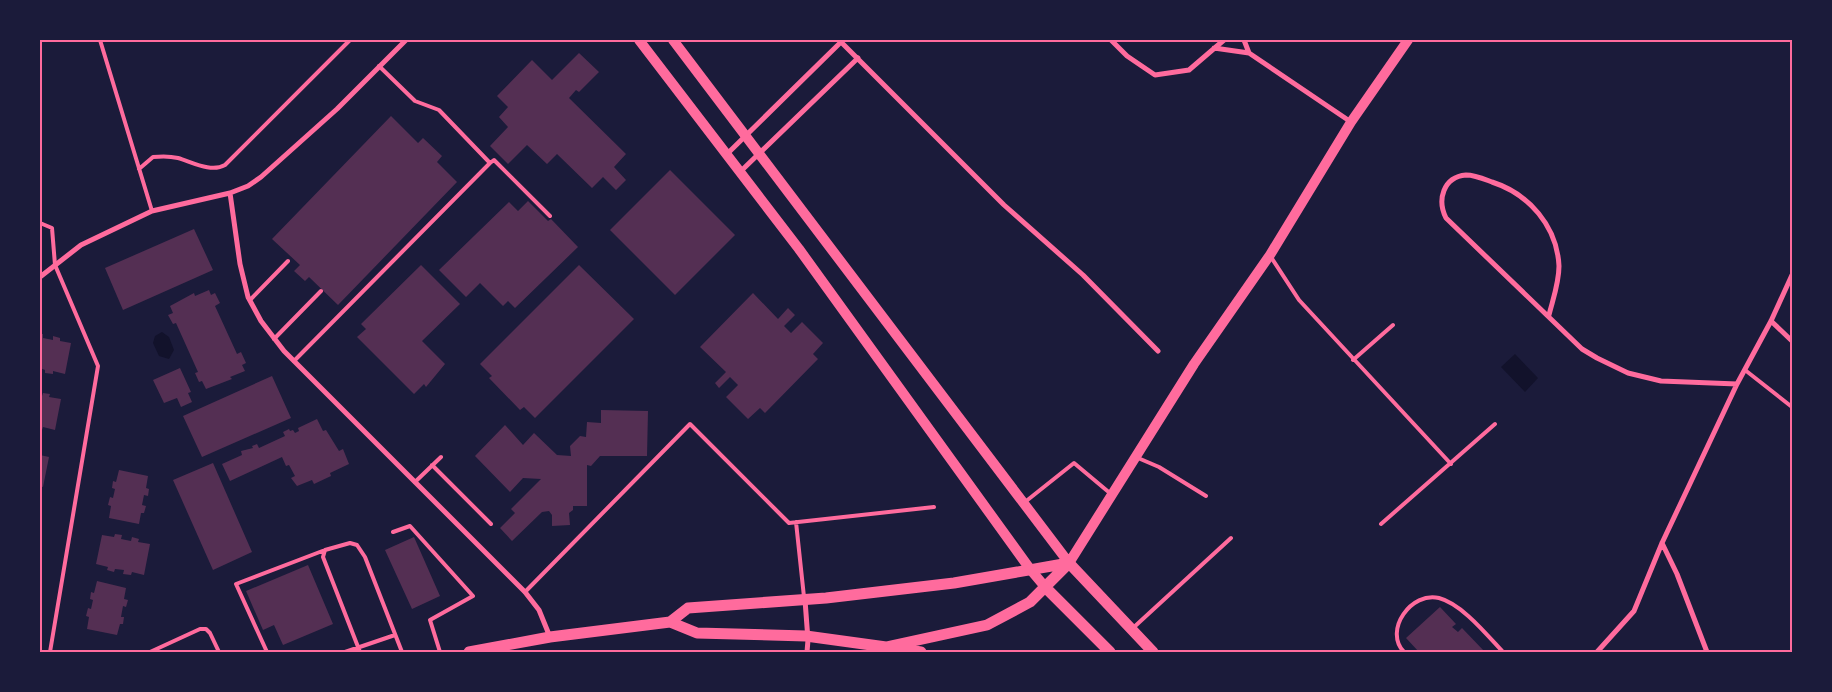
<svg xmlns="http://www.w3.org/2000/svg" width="1832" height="692" font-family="Jost,sans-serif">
  <rect width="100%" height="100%" fill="#1b1b3a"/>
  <path fill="#12122b" d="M162 332 169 337 174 350 169 359 159 356 153 343 155 336Z
    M1515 354 1538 378 1525 392 1501 367Z"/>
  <path fill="#542f53" d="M579 53 599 72 579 92 576 90 569 98 626 154 614 167 626 180 616 190 603 177 592 188 557 154 547 164 527 145 508 164 490 146 508 127 499 117 508 107 497 96 532 60 552 80Z
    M391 116 418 143 423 138 442 156 437 162 457 182 338 305 309 277 305 281 294 271 300 265 272 239Z
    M670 170 735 235 675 295 610 230Z
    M528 201 548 221 551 219 578 247 515 308 508 301 503 306 480 283 466 297 439 270 509 202 518 211Z
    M194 229 213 270 123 310 105 268Z
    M421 265 460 304 422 341 445 364 426 387 424 384 414 394 357 337 366 329 361 324Z
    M579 265 634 319 535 418 524 407 520 410 489 378 492 376 480 364Z
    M209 290 211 295 215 293 220 303 215 306 237 354 241 352 246 363 242 365 245 371 230 377 232 379 206 389 202 381 199 382 195 373 198 372 176 323 173 324 168 315 173 313 170 306 194 293 195 296Z
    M753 293 778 319 788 308 795 315 784 326 791 333 802 322 823 343 813 354 818 359 765 413 760 408 748 419 726 397 738 385 730 377 719 388 715 383 726 372 700 347Z
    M40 334H43V338L53 340V336L60 338V341L71 343 65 374 53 371V374L45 373V370L40 368Z
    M180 368 191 392 188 393 192 402 181 407 177 398 164 403 153 380Z
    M272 376 291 418 202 457 183 416Z
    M43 393 50 394 49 397 61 399 55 430 43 427 42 430H40V396H42Z
    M601 410 648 411 647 456H600V453V456L591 466 587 465V506H573V510L569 513 570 525 552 526V515L549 511 542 512 512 541 500 528 515 513 511 509 541 479 523 478 510 492 475 456 505 425 523 445 534 433 557 455 571 456 570 446 580 436 586 437 587 422 601 423Z
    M317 419 323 431 326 430 339 451 343 449 349 464 330 473 331 476 314 484 312 480 297 486 291 478 295 476 289 465 286 466 282 457 230 481 222 464 242 455 241 451 253 448 252 446 257 444 259 448 285 436 283 432 289 429 290 431 293 430 295 433 299 431 298 428Z
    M40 455 49 457 43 487 40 486Z
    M213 463 252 552 213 570 173 480Z
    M119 470 148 476 146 488 149 489 148 496 144 495 142 505 146 506 144 513H141L139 524 109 518 111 506 108 505 110 497 113 498 115 489 112 488 113 481 116 482Z
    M115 534 122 535 121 539 131 541 132 537 139 539 138 542 150 544 144 575 132 572 131 575 123 574 124 570 115 569 114 572 107 570 108 567 96 564 102 535 114 537Z
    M414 537 440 596 412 609 385 550Z
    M308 565 333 624 283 645 274 625 263 630 246 591Z
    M97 581 126 588 124 599 128 600 126 607 123 606 121 617H124L123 624H120L117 635 87 629 89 617 86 616 88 608 91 609 93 600 90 599 91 592 94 593Z
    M1440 607 1456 624 1452 627 1458 632 1462 628 1485 652H1419L1406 638Z"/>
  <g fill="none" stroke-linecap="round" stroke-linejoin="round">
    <path stroke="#ff6b9d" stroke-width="4" d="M100 40 152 211
      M490 163 494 160 550 216
      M139 169 153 157C162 156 170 156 178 158 192 162 211 173 225 165L350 40
      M40 223 52 228 55 265 98 366 50 652
      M1271 257 1299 300 1451 464
      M250 300 288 261
      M274 339 321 291
      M1353 360 1393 325
      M294 361 490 163 439 110 415 101 379 66
      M1745 370 1792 407
      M1138 458 1159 467 1206 496
      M432 465 491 524
      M415 482 441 457
      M1025 502 1074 463 1111 494
      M796 522 804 597
      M1381 524 1495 424
      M393 532 410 526 473 596 430 620 440 652
      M525 592 690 424 789 523 934 507
      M1133 628 1231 538
      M150 652 200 629H206L210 633 219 652
      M267 652 236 584 325 550
      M345 652 395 635
      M360 652 323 557 325 550 350 543 357 545 365 557 402 652
      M1404 652C1383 630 1412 591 1439 598 1462 604 1487 635 1503 652"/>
    <path stroke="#ff6b9d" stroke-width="5" d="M406 40 337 109 261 177 248 186 230 193 240 264 248 297 261 321 284 351 525 592 539 610 550 637
      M839 40 1004 205 1083 275 1158 351
      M1111 40 1127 56 1155 75 1189 70 1224 40
      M1244 40 1249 53
      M1214 48 1249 53 1351 122
      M726 155 841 42
      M740 172 858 58
      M40 277 81 245 152 211 230 193
      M1549 315C1553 299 1559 283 1559 266 1557 226 1529 194 1492 182 1484 179 1475 175 1466 175 1443 177 1437 200 1446 218L1582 349 1597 358 1628 373 1661 381 1737 384
      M1771 321 1792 341
      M1662 543 1677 574 1707 652
      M805 600 808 640 807 652
      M1597 652 1634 611 1662 543 1737 384 1771 321 1792 275"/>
    <path stroke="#ff6b9d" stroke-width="10" d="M639 40 799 249 1030 569 1046 588
      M673 40 1069 563 1194 364 1270 255 1351 122 1408 40"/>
    <path stroke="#ff6b9d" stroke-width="11" d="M1069 563 1153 652
      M1046 588 1110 652
      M670 622 697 633 806 636 886 647 987 625 1030 602 1069 563
      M895 648 921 652
      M469 652 550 637 670 622 688 608 826 598 954 583 1069 563"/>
  </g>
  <rect width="1832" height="692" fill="none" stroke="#1b1b3a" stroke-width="82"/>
  <rect x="41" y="41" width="1750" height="610" fill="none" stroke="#ff6b9d" stroke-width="2"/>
</svg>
